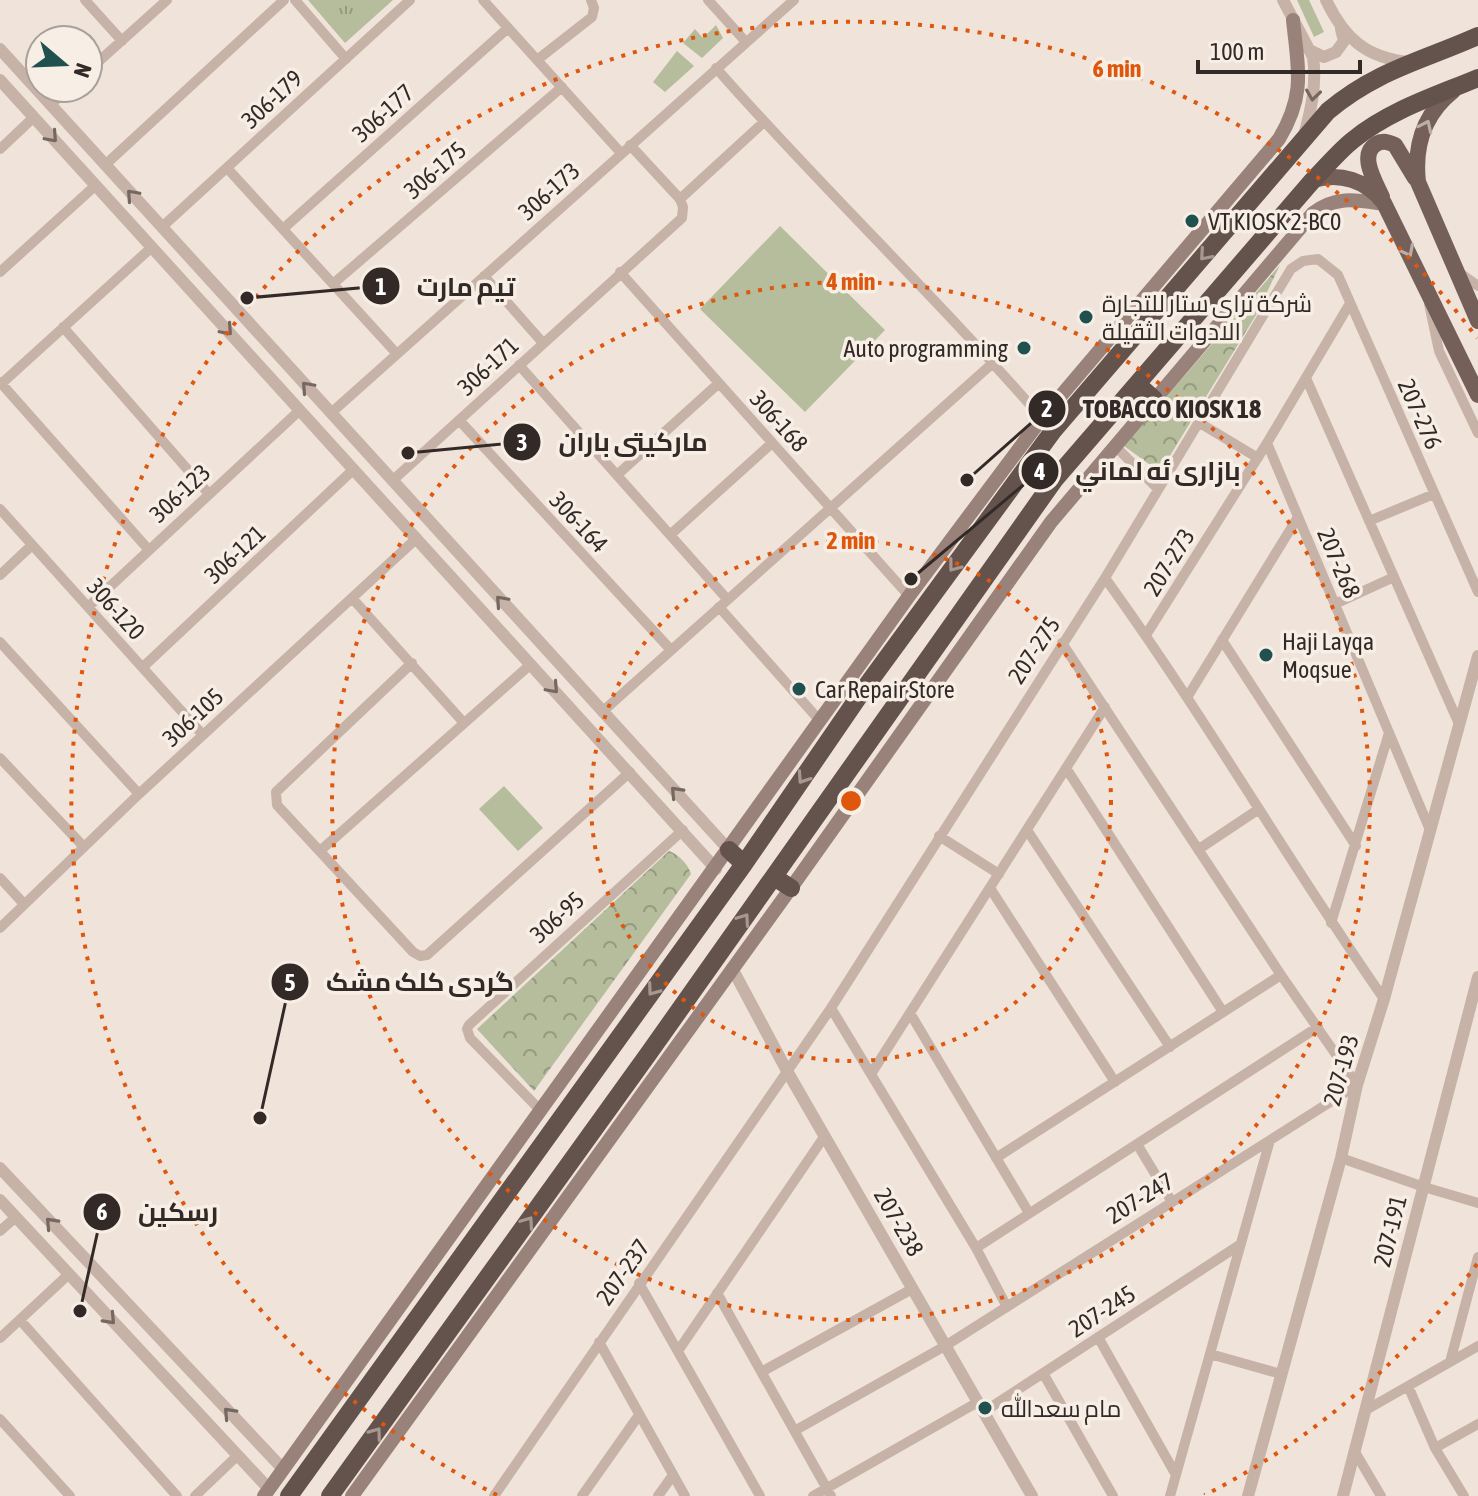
<svg xmlns="http://www.w3.org/2000/svg" width="1478" height="1496" font-family="'Asap Condensed',Cairo,sans-serif">
  <defs>
    <pattern id="forest-crowns" width="20" height="18" patternUnits="userSpaceOnUse" patternTransform="scale(2)"><rect width="20" height="18" fill="#b5bd9c"/><path d="M2 6a3 3 0 1 1 6 0M12 15a3 3 0 1 1 6 0" fill="none" stroke="#949a7f"/></pattern>
    <pattern id="park-tufts" width="24" height="20" patternUnits="userSpaceOnUse" patternTransform="scale(2)"><rect width="24" height="20" fill="#b5bd9c"/><path d="M3 7l-1-3M5 7V3M7 7l1-3M15 17l-1-3M17 17v-4M19 17l1-3" fill="none" stroke="#949a7f"/></pattern>
  </defs>
  <rect width="100%" height="100%" fill="#efe3da"/>
  <path fill="#b5bd9c" d="M1297 0H1309L1324 32 1314 37Z
    M716 25 723 38 702 58 683 43 695 29 703 38Z
    M677 51 694 66 665 92 653 82Z
    M780 226 885 330 805 412 700 309Z
    M504 786 543 828 518 851 479 809Z"/>
  <path fill="url(#forest-crowns)" d="M1280 265 1256 315 1160 472 1124 446Z
    M669 851C678 854 688 864 691 874L534 1091 477 1029Z"/>
  <path fill="url(#park-tufts)" d="M308 0H393L345 43Z"/>
  <g fill="none" stroke-linecap="round" stroke-linejoin="round">
    <path stroke="#c6b2a7" stroke-width="10" d="M85 0 122 41
      M295 0 346 59
      M483 0 621 153
      M708 0 746 42
      M537 60 592 17 594 8 591 0
      M716 68C822 189 939 299 1044 421
      M88 71 167 0
      M50 105 69 88
      M0 149 34 117
      M105 165 284 0
      M227 168 397 354
      M680 199 764 122
      M162 227 410 0
      M284 228 508 28
      M1457 271 1478 286
      M0 272 96 185
      M620 272 909 596
      M484 276 543 343
      M334 283 562 87
      M1429 304 1439 351 1478 433
      M63 327 209 494
      M519 365 727 599
      M1306 378 1459 724
      M0 382 148 549
      M1 384 152 247
      M331 413 794 0
      M459 420 671 650
      M1198 422 1258 458
      M1267 443 1430 830
      M1114 445 1157 488
      M617 475 719 383
      M392 481 682 218 683 207 680 199 630 145
      M0 509 203 735
      M1369 521 1434 494
      M670 535 772 443
      M0 575 32 545
      M1105 578C1204 715 1288 861 1384 999
      M352 598 464 723
      M1335 604 1394 577
      M88 607 300 410
      M719 607 820 721
      M1146 635 1267 443 1349 305
      M1222 640 1356 846
      M0 642 139 794
      M412 663 276 792 277 805 413 952 420 956 427 955 630 772
      M143 667 354 469
      M1188 696 1298 517
      M602 712 994 362
      M0 758 84 847
      M1066 768 1223 1012
      M1027 830 1170 1047
      M939 836 999 874
      M1199 849 1259 809
      M321 850 531 664
      M0 878 24 904
      M990 888 1115 1082
      M1331 923 1389 733
      M0 928 139 794 417 538
      M831 1008 976 1248 1007 1307
      M910 1013 1029 1213
      M871 1074 1105 707
      M541 1111 470 1038 467 1029 469 1025 683 830
      M1137 1144 1172 1202
      M996 1158 1281 975
      M1341 1158 1424 1187 1478 1203
      M0 1231 16 1217
      M976 1248 1318 1027
      M639 1283 760 1496
      M717 1293 831 1496
      M20 1320 177 1496
      M1098 1337 1176 1475
      M0 1338 69 1274
      M599 1342 685 1496
      M678 1351 824 1137
      M1210 1354 1281 1374
      M1450 1362 1478 1257
      M763 1371 912 1289
      M1043 1373 1113 1496
      M1408 1386 1435 1448 1464 1496
      M1366 1410 1478 1346
      M985 1411 1241 1244
      M0 1419 70 1496
      M796 1430 945 1346 1357 1085 1281 975 1062 643
      M1435 1448 1478 1424
      M1355 1452 1381 1496
      M195 1496 237 1456
      M494 1496 831 1008 1105 578 1291 269 1303 261 1318 259 1338 275 1478 592
      M582 1496 639 1415
      M658 1496 673 1475
      M813 1496 978 1402
      M1170 1496 1270 1140"/>
    <path stroke="#c6b2a7" stroke-width="12" d="M1283 0 1313 57C1317 85 1311 109 1304 136
      M1326 0C1344 38 1366 58 1409 62
      M0 49 729 850
      M1309 50 1324 57 1336 52 1344 41 1341 29
      M0 80 716 869
      M732 968 787 1071 1032 1496
      M0 1168 283 1469
      M0 1200 269 1489
      M1248 1496 1341 1158 1357 1085 1384 999 1478 656
      M1343 1496 1478 977"/>
    <path stroke="#998279" stroke-width="14" d="M264 1496 909 596 1042 418 1279 139C1306 94 1298 69 1293 20
      M352 1496 791 888 1051 522 1313 213C1337 195 1357 200 1384 204"/>
    <path stroke="#746059" stroke-width="16" d="M1453 91C1424 114 1414 146 1418 182L1478 321
      M1313 180C1340 172 1366 180 1384 203L1478 395
      M1382 197C1376 183 1358 155 1376 144 1383 140 1388 142 1395 145L1415 178"/>
    <path stroke="#64524c" stroke-width="18" d="M1137 384 1154 399
      M729 850 744 864
      M774 877 791 888
      M289 1496 744 864 864 689 1053 431 1328 111C1377 70 1422 61 1478 36
      M330 1496 649 1053 1055 479 1313 180C1326 167 1339 151 1353 140 1390 110 1435 96 1478 78"/>
  </g>
  <defs><path id="oneway-chevron" d="M-2-3.5L2.5 0L-2 3.5" fill="none" stroke-width="1.6" stroke-linecap="round" stroke-linejoin="round" transform="scale(2)"/></defs>
  <g stroke="#756761">
    <use href="#oneway-chevron" transform="translate(1313 95) rotate(98)"/>
    <use href="#oneway-chevron" transform="translate(52 137) rotate(48)"/>
    <use href="#oneway-chevron" transform="translate(132 195) rotate(-132)"/>
    <use href="#oneway-chevron" transform="translate(227 330) rotate(48)"/>
    <use href="#oneway-chevron" transform="translate(307 387) rotate(-132)"/>
    <use href="#oneway-chevron" transform="translate(501 601) rotate(-132)"/>
    <use href="#oneway-chevron" transform="translate(553 688) rotate(48)"/>
    <use href="#oneway-chevron" transform="translate(676 792) rotate(-133)"/>
    <use href="#oneway-chevron" transform="translate(51 1223) rotate(-133)"/>
    <use href="#oneway-chevron" transform="translate(110 1319) rotate(47)"/>
    <use href="#oneway-chevron" transform="translate(229 1413) rotate(-133)"/>
  </g>
  <g stroke="#bcaea7">
    <use href="#oneway-chevron" transform="translate(1426 126) rotate(-65)"/>
    <use href="#oneway-chevron" transform="translate(1408 251) rotate(63)"/>
  </g>
  <g stroke="#a69891">
    <use href="#oneway-chevron" transform="translate(1205 255) rotate(131)"/>
    <use href="#oneway-chevron" transform="translate(954 566) rotate(127)"/>
    <use href="#oneway-chevron" transform="translate(803 778) rotate(124)"/>
    <use href="#oneway-chevron" transform="translate(744 919) rotate(-55)"/>
    <use href="#oneway-chevron" transform="translate(653 990) rotate(126)"/>
    <use href="#oneway-chevron" transform="translate(528 1222) rotate(-55)"/>
    <use href="#oneway-chevron" transform="translate(376 1433) rotate(-54)"/>
  </g>
  <g fill="none" stroke="#df570d" stroke-width="4" stroke-dasharray="4 8">
    <circle cx="851" cy="801" r="260"/>
    <circle cx="851" cy="801" r="519"/>
    <path d="M1477 1264A779 779 0 0 1 1205 1495M497 1495A779 779 0 1 1 1477 338"/>
  </g>
  <g fill="#20514f" stroke="#f7eee6" stroke-width="3">
    <circle cx="1192" cy="221" r="8"/>
    <circle cx="1086" cy="317" r="8"/>
    <circle cx="1024" cy="348" r="8"/>
    <circle cx="1266" cy="655" r="8"/>
    <circle cx="799" cy="689" r="8"/>
    <circle cx="985" cy="1408" r="8"/>
  </g>
  <g text-anchor="middle" dominant-baseline="central" stroke-width="7" stroke-linejoin="round" paint-order="stroke">
    <g font-size="24" fill="#332a27" stroke="#f7eee6">
      <text transform="translate(272 99) rotate(-43)">306-179</text>
      <text transform="translate(383 113) rotate(-42)">306-177</text>
      <text transform="translate(435 170) rotate(-41)">306-175</text>
      <text transform="translate(549 191) rotate(-42)">306-173</text>
      <text transform="translate(488 366) rotate(-43)">306-171</text>
      <text transform="translate(1420 414) rotate(66)">207-276</text>
      <text transform="translate(779 421) rotate(48)">306-168</text>
      <text transform="translate(180 493) rotate(-43)">306-123</text>
      <text transform="translate(579 522) rotate(47)">306-164</text>
      <text transform="translate(235 554) rotate(-43)">306-121</text>
      <text transform="translate(1169 562) rotate(-58)">207-273</text>
      <text transform="translate(1339 563) rotate(67)">207-268</text>
      <text transform="translate(116 609) rotate(48)">306-120</text>
      <text transform="translate(1034 650) rotate(-57)">207-275</text>
      <text transform="translate(193 717) rotate(-43)">306-105</text>
      <text transform="translate(557 917) rotate(-42)">306-95</text>
      <text transform="translate(1341 1070) rotate(-74)">207-193</text>
      <text transform="translate(1140 1198) rotate(-32)">207-247</text>
      <text transform="translate(899 1222) rotate(60)">207-238</text>
      <text transform="translate(1390 1231) rotate(-76)">207-191</text>
      <text transform="translate(623 1272) rotate(-55)">207-237</text>
      <text transform="translate(1102 1311) rotate(-33)">207-245</text>
    </g>
    <g font-size="24" fill="#332a27" stroke="#f7eee6" text-anchor="start">
      <text x="1208" y="221">VT KIOSK 2-BC0</text>
      <text x="1102" y="303">شركة ترای ستار للتجارة<tspan x="1102" dy="28">الادوات الثقيلة</tspan></text>
      <text x="1008" y="348" text-anchor="end">Auto programming</text>
      <text x="1282" y="641">Haji Layqa<tspan x="1282" dy="28">Moqsue</tspan></text>
      <text x="815" y="689">Car Repair Store</text>
      <text x="1001" y="1408">مام سعدالله</text>
    </g>
  </g>
  <circle cx="851" cy="801" r="12" fill="#df570d" stroke="#f7eee6" stroke-width="4"/>
  <g font-size="24" text-anchor="middle" font-weight="bold" fill="#df570d" stroke="#f7eee6" stroke-width="7" stroke-linejoin="round" paint-order="stroke">
    <text x="1117" y="77">6 min</text>
    <text x="851" y="290">4 min</text>
    <text x="851" y="549">2 min</text>
  </g>
  <path fill="none" stroke="#332a27" stroke-width="3" d="M247 298L381 286M967 480L1047 409M408 453L522 442M911 579L1040 471M260 1118L290 982M80 1311L102 1212"/>
  <g fill="#332a27" stroke="#f7eee6" stroke-width="3">
    <circle cx="247" cy="298" r="8"/>
    <circle cx="967" cy="480" r="8"/>
    <circle cx="408" cy="453" r="8"/>
    <circle cx="911" cy="579" r="8"/>
    <circle cx="260" cy="1118" r="8"/>
    <circle cx="80" cy="1311" r="8"/>
    <circle cx="381" cy="286" r="20"/>
    <circle cx="1047" cy="409" r="20"/>
    <circle cx="522" cy="442" r="20"/>
    <circle cx="1040" cy="471" r="20"/>
    <circle cx="290" cy="982" r="20"/>
    <circle cx="102" cy="1212" r="20"/>
  </g>
  <g font-size="24" text-anchor="middle" font-weight="bold" fill="#fff">
    <text x="381" y="295">1</text>
    <text x="1047" y="417">2</text>
    <text x="522" y="451">3</text>
    <text x="1040" y="480">4</text>
    <text x="290" y="991">5</text>
    <text x="102" y="1220">6</text>
  </g>
  <g font-size="26" text-anchor="middle" font-weight="bold" fill="#332a27" stroke="#f7eee6" stroke-width="7" stroke-linejoin="round" paint-order="stroke">
    <text x="466" y="296">تيم مارت</text>
    <text x="1172" y="418">TOBACCO KIOSK 18</text>
    <text x="633" y="451">ماركيتى باران</text>
    <text x="1158" y="480">بازارى ئه لماني</text>
    <text x="420" y="991">گردی کلک مشک</text>
    <text x="178" y="1221">رسکین</text>
  </g>
  <g transform="translate(64 64) rotate(109)"><circle r="38" fill="#f7eee6" stroke="#a9a09a" stroke-width="2"/>
  <path d="M0-6L14 30L0 20L-14 30Z" fill="#20514f"/>
  <text y="-12" font-size="22" font-weight="bold" text-anchor="middle" fill="#332a27">N</text>
  </g>
  <path d="M1198 60v12h162v-12" fill="none" stroke="#332a27" stroke-width="4"/>
  <text x="1210" y="60" font-size="24" fill="#332a27" stroke="#f7eee6" stroke-width="6" paint-order="stroke">100 m</text>
</svg>
